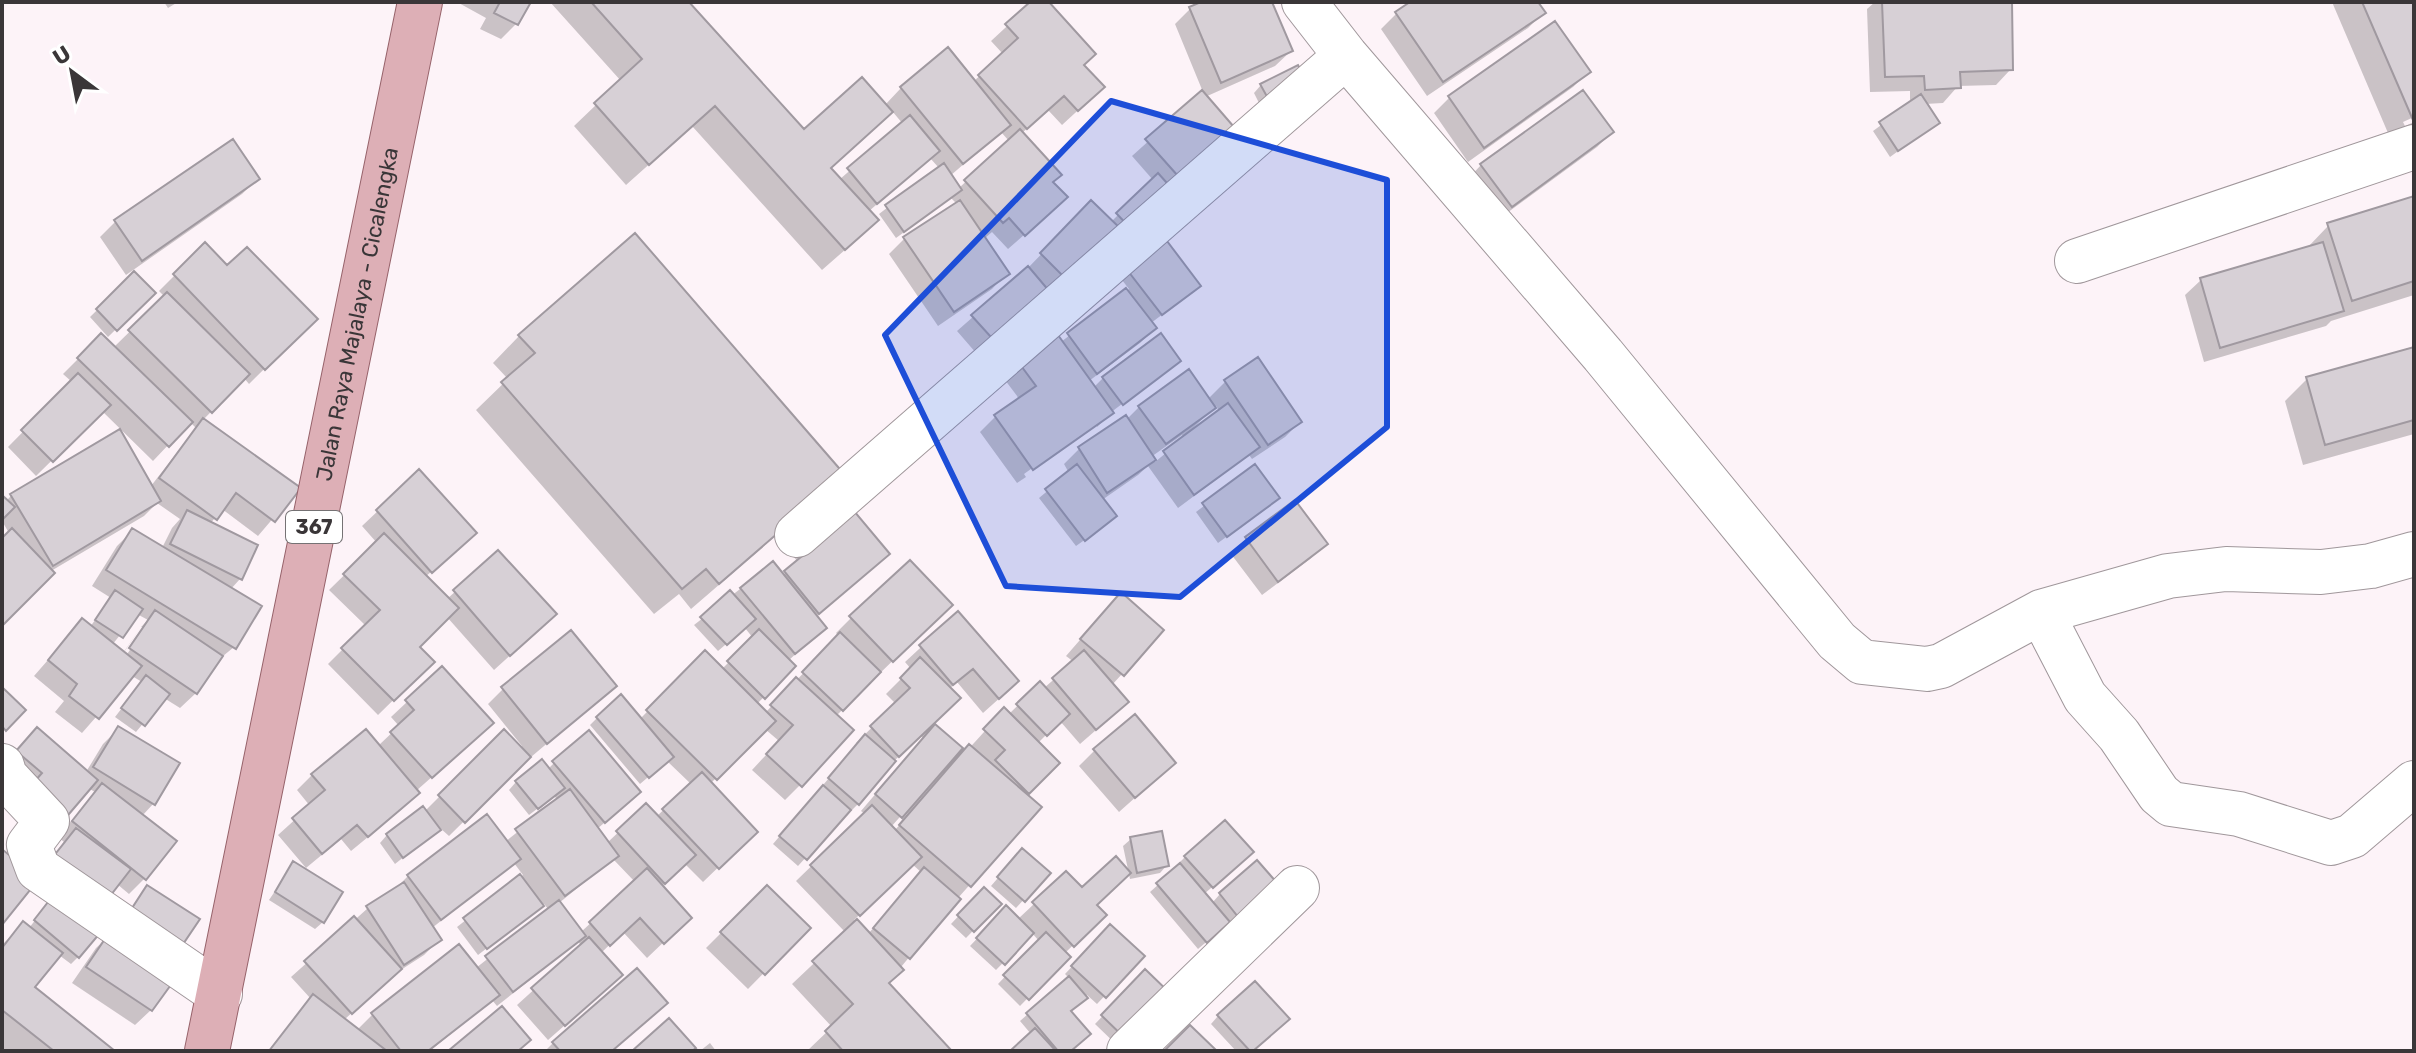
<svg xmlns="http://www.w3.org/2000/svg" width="2416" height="1053" font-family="Rubik,sans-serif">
  <rect width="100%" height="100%" fill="#fdf3f8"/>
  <path fill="#0003" fill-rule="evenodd" d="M164 2H178L168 8Z
    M457 2H528L516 24 501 39 480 29 486 18Z
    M550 2H687L804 132 885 105 901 88 973 82 1003 54 991 41 1033 2H1047L1082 66 1087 102 1062 125 1048 110 1022 133 1051 183 1050 212 1008 249 992 232 984 239 1007 273 992 289 938 326 889 254 904 239 957 204 951 198 896 238 879 214 939 168 930 158 868 212 854 242 822 270 692 126 626 185 574 126 621 81ZM892 111 903 124 839 180 830 169ZM1001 132 1009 141 959 188 950 176Z
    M1206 2H1270L1291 51 1275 66 1205 97 1231 127 983 361 957 331 1025 271 1091 203 1111 222 1153 180 1132 156 1203 92 1175 24 1190 9Z
    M1414 2H1536L1543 13 1528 28 1427 96 1381 29 1396 14Z
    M1875 2H2010L2011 69 1996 85 1958 86 1943 103 1925 104 1937 123 1890 157 1873 131 1910 104V91L1870 92 1867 9Z
    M2332 2H2414V117L2403 122 2405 126 2414 122V130L2391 140Z
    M1554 24 1588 72 1573 87 1468 162 1434 113 1449 98Z
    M1297 67 1262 109 1254 93 1261 85Z
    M1612 132 1597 147 1496 221 1466 181 1481 165Z
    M232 142 257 179 242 194 126 275 100 237 115 222Z
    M2414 198V295L2331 321 2326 326 2204 362 2185 295 2201 280 2307 248 2329 225Z
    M205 245 227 268 315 319 249 384 244 378 203 420 298 489 258 536 222 509 210 524 256 546 240 579 230 590 234 647 217 661 196 693 180 708 164 698 136 732 115 717 142 682 132 676 82 733 55 712 64 701 34 676 82 621 90 627 111 598 92 586 117 546 132 531 162 548 172 528 180 519 157 503 144 516 51 571 2 623V541L9 533 2 521V498L6 501 11 496 151 486 196 428 190 422 153 461 102 411 36 476 8 447 72 382 63 374 86 351 113 348 165 297 159 291ZM137 614 148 620 141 627H146L125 657 122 655 141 627 123 653 112 645Z
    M1129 273 1191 293 1151 323 1155 328 1140 343 1089 381 1093 388 1103 378 1179 361 1114 410 1097 427V422L1024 474 1026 477 1017 483 980 432 996 416 1020 400 1005 380 1020 364 1061 342 1129 289 1122 280Z
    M134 274 153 293 108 337 90 317Z
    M519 336 816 501 691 609 679 594 654 614 476 410 508 379 493 363Z
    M2414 349V434L2303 465 2285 401 2307 379Z
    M1257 360 1300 422 1285 437 1252 459 1249 455 1178 508 1148 466 1138 475 1102 500 1107 524 1076 546 1039 498 1069 473 1064 464 1079 449 1125 418 1126 420 1139 407 1208 399 1225 382ZM1216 406 1220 412 1194 431 1192 429ZM1182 435 1184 438 1155 462 1151 457Z
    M1255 467 1270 505 1218 543 1196 512Z
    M419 472 459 548 425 577 447 599 498 553 539 629 494 670 447 617 417 647 432 662 378 715 328 664 366 626 329 590 377 543 362 526Z
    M1294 503 1325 544 1310 559 1262 595 1231 554 1246 539Z
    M809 541 887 554 815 617 824 628 788 661 794 666 757 704 765 713 839 636 836 633 851 618 950 605 836 716 800 785 785 800 752 770 779 741 765 729 710 784 755 832 703 882 685 864 661 887 689 918 647 958 623 932 601 953 605 990 548 1040 517 1005 582 946 578 942 497 1006 492 1000 430 1051H268L311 999 291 977 368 908 394 890 408 876 505 842 558 800 554 796 529 815 509 790 516 782 548 769 554 763 623 807 597 829 607 843 646 806 656 817 691 784 667 761 640 784 590 725 597 718 640 719 705 653 721 670 753 638 745 628 718 651 694 625 772 564 782 576 798 562 793 556ZM613 859 635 882 581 932 559 903ZM514 863 523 875 457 927 478 955 544 904 549 910 476 968 458 946 372 1015 357 1030 344 1020 393 975 424 955 439 940 432 928Z
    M1106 610 1162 630 1112 685 1111 717 1080 744 1060 721 1038 743 1057 763 1025 795 1039 807 958 898 887 984 949 1051H807L832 1027 792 984 846 933 796 881 865 814 861 811 923 738 921 736 894 761 858 804 851 811 849 810 798 866 773 844 857 745 856 743 896 704 886 694 911 669 905 662 958 613 1002 696 983 713 957 682 949 689 931 724 960 749 891 827 894 831 1004 710 1009 714 1040 684 1044 688 1074 662 1066 656ZM912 864 922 873 868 934 854 920Z
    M442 669 476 738 416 791 418 793 402 809 351 851 341 839 306 868 278 835 310 806 297 790 312 775 378 746 399 726 391 717Z
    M615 686 531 757 530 756 449 836 440 828 395 864 380 843 387 835 425 811 504 732 520 748 522 746 488 704 503 689Z
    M37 729 86 772 103 744 118 729 154 803 142 816 145 878 129 894 117 884 78 957 71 964 59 955 33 988 112 1051H2V945L24 923 29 928 52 899 32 884 2 922V854L35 879 64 842 58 837 95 792 88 788 61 820 2 767Z
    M1095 750 1174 763 1119 812 1079 766Z
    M1131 839 1167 865 1160 873 1130 879 1123 846Z
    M1185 857 1244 860 1204 894 1212 903 1220 894 1275 884 1198 949 1150 892 1179 866 1178 864Z
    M1015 858 1048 873 1016 908 991 886Z
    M294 863 323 922 315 929 269 900Z
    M1066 874 1104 915 1065 953 1068 957 1020 1006 998 984 1039 941 1032 933 996 970 970 946 1006 908 1018 919Z
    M767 887 808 928 748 989 706 948Z
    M984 889 999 904 966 938 951 924Z
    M1110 926 1142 956 1097 1004 1087 995 1069 1012 1070 1051H1013L1031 1034 1020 1021 1069 978 1065 974Z
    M112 933 175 975 151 1010 135 1025 72 983 96 948Z
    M1145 972 1122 1050 1095 1024Z
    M1218 1016 1252 1051H1236L1211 1024Z
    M553 1043 612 1051H545Z
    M710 1043 716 1051H700Z"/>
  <path fill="#d7d0d6" stroke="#a099a0" stroke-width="2" d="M500 2H531L518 25 494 13Z
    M591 2H689L804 129 862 77 893 112 831 168 879 220 845 250 715 106 649 165 594 103 642 59Z
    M1030 2H1049L1096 54 1084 65 1105 87 1078 111 1064 96 1027 129 978 75 1018 38 1005 24Z
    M1201 2H1272L1293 51 1221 83 1189 7Z
    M1410 2H1538L1546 13 1443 82 1395 12Z
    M1882 2H2012L2013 70 1960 72 1961 88 1925 90 1924 76 1885 77Z
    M2362 2H2414L2413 120Z
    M1555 21 1591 72 1484 148 1448 96Z
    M948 47 1011 125 963 164 900 87Z
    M1298 65 1307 84 1270 102 1260 84Z
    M1202 90 1234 127 1178 176 1145 139Z
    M1583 90 1614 132 1512 207 1480 164Z
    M1921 94 1940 123 1898 151 1879 122Z
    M910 115 940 151 877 204 847 168Z
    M1020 129 1062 175 1053 182 1068 197 1025 236 1009 218 1003 223 964 180Z
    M233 139 260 179 142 261 114 220Z
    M944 163 962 190 904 232 885 205Z
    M1158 173 1175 192 1133 231 1116 213Z
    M2414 196V281L2352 301 2327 223Z
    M960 200 1010 274 954 312 903 237Z
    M1091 200 1125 233 1073 286 1040 253Z
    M635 233 845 475 719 584 706 569 682 589 501 382 535 353 518 335Z
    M1167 241 1201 286 1162 315 1128 271Z
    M205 242 227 265 247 247 318 319 265 370 173 274Z
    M2323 242 2344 311 2220 348 2200 278Z
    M1028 266 1050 292 1000 347 971 315Z
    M134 271 156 293 117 331 96 309Z
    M1126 288 1157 328 1097 374 1067 333Z
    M167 292 250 374 212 413 128 330Z
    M101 333 193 422 169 447 77 358Z
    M1161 333 1181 361 1123 405 1102 377Z
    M1058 335 1114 413 1033 470 994 415 1036 386 1019 363Z
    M2414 347V420L2325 445 2306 377Z
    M1258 357 1302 422 1268 445 1224 380Z
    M1189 369 1216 408 1166 444 1138 406Z
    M78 373 111 405 53 462 21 430Z
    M1228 403 1260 447 1194 495 1163 451Z
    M1126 415 1156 460 1107 493 1078 447Z
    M203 418 301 488 275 522 236 493 217 520 159 478Z
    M120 429 161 501 53 566 10 494Z
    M1077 464 1117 516 1085 541 1045 489Z
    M1255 464 1280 498 1227 537 1202 503Z
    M419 469 477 533 432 573 376 510Z
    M2 495 15 507 2 520Z
    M1295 500 1328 544 1278 582 1245 537Z
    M849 505 890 554 819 614 784 571 813 547Z
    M187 510 258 545 242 580 170 544Z
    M12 528 55 573 2 626V538Z
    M132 528 262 606 236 649 106 570Z
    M384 533 459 608 420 647 435 662 394 701 341 648 380 610 343 574Z
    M498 550 557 614 510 656 453 590Z
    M910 560 953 605 893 662 849 616Z
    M773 561 827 628 795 654 740 588Z
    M115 590 143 609 123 638 95 620Z
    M730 590 756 619 727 645 700 617Z
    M1121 592 1164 630 1124 676 1080 639Z
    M155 610 223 656 197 694 129 648Z
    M958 611 1019 681 999 699 973 669 953 685 919 645Z
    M82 618 142 666 99 719 69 696 77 684 48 660Z
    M759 629 796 666 765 699 727 661Z
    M571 630 617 686 547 744 501 687Z
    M840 632 881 672 843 711 802 672Z
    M705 650 776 721 717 780 646 710Z
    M1084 650 1129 702 1096 730 1052 678Z
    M920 657 961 698 899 757 870 726 910 688 900 678Z
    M442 666 494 723 432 778 390 732 414 710 405 700Z
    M146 675 170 694 145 726 121 708Z
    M796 677 854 730 802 787 766 754 793 725 770 705Z
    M1040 681 1070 714 1047 736 1016 704Z
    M2 687 26 710 6 731 2 726Z
    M621 694 674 757 649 778 596 717Z
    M1004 707 1060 763 1029 794 995 760 1005 750 983 729Z
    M1135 714 1176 763 1135 798 1093 749Z
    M935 724 963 748 902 818 875 794Z
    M118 726 180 763 155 805 93 767Z
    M37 727 98 780 63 821 27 790 42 773 16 751Z
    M366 729 420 793 368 837 357 825 322 854 292 818 325 790 311 774Z
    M504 729 531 757 465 823 438 795Z
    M589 730 641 792 605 823 552 761Z
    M865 734 896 761 859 805 828 778Z
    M969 744 1042 807 971 887 899 825Z
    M542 759 565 788 538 809 515 781Z
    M702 772 758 832 719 869 662 809Z
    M102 783 177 841 146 880 72 821Z
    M823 785 851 810 807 860 779 836Z
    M570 789 619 856 565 896 515 829Z
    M646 803 696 855 665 884 616 831Z
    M872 805 922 857 860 916 810 865Z
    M423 806 441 830 403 858 386 834Z
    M487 814 521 859 441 920 407 875Z
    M1225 820 1254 852 1213 888 1184 856Z
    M76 828 131 869 100 909 45 867Z
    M1162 831 1169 866 1137 873 1130 837Z
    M1022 848 1051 873 1025 902 997 877Z
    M3 850 39 879 2 925V852Z
    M1116 856 1131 873 1097 905 1107 915 1074 947 1032 902 1066 871 1082 887Z
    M1257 860 1278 884 1239 918 1219 893Z
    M293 861 343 892 324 923 275 892Z
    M1180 863 1230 922 1207 943 1156 883Z
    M924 867 961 899 910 959 873 928Z
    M647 868 692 918 664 944 640 918 610 946 589 922Z
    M520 874 544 906 487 949 463 918Z
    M404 882 442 940 404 965 366 906Z
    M147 885 200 919 175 956 123 922Z
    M767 885 811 928 765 975 720 932Z
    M984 887 1002 904 974 932 957 915Z
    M59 888 106 926 79 958 34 920Z
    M559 900 586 936 513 992 485 956Z
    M1006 905 1034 933 1005 965 976 938Z
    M354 916 402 969 352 1014 304 961Z
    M857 919 904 970 889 983 952 1051H843L825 1031 853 1004 812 961Z
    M23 921 63 953 35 987 115 1051H54L2 1010V948Z
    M1110 924 1145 956 1106 998 1071 966Z
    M111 930 178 975 152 1011 86 967Z
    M1046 932 1071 957 1029 1000 1003 975Z
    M589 937 623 975 565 1026 531 988Z
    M459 944 500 995 428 1051H401L371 1013Z
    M637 968 668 1003 612 1051H560L552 1042Z
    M1145 969 1175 998 1131 1044 1101 1015Z
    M1069 976 1088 998 1071 1011 1091 1034 1071 1051H1058L1026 1013Z
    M1255 981 1290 1019 1253 1051H1250L1217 1015Z
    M313 994 387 1051H269Z
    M502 1006 531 1040 518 1051H448Z
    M669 1018 696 1048 692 1051H632Z
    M1190 1025 1217 1051H1164Z
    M1035 1028 1056 1051H1010Z"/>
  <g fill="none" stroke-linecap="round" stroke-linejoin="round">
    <g stroke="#a0979b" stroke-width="46">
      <path id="minor" d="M1304 2 1346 56 1603 355 1837 641 1862 662 1927 669 1941 666 2041 612 2168 576 2226 569 2321 572 2371 566 2414 554
        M2077 261 2414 147
        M797 535 1346 56
        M2041 612 2085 697 2119 735 2159 794 2171 804 2239 814 2331 843 2352 836 2414 783
        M2 766 5 776 47 821 29 845 38 869 220 994
        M1129 1051 1297 888"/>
    </g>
    <g stroke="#96626a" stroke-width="46">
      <g id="primary">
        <path id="s1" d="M207 1051 420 2"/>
      </g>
    </g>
    <use href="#minor" stroke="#fff" stroke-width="44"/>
    <use href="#primary" stroke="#ddafb6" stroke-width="44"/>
  </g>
  <path fill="#1d4ed8" fill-opacity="0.2" stroke="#1d4ed8" stroke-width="6" stroke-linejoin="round" d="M1111 101 1387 180V427L1180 597 1006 586 885 335Z"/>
  <g text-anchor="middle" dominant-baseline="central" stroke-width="6" stroke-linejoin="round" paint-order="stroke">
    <rect fill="#fff" stroke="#757274" stroke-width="2" x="286" y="511" width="56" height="32" rx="6"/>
    <g font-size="20" font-weight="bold" fill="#3a3638">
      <text x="314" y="527">367</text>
    </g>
    <g font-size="22" fill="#3a3638" stroke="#fff">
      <text stroke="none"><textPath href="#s1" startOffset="752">Jalan Raya Majalaya - Cicalengka</textPath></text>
    </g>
  </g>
  <rect width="2416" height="1053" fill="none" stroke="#3a3638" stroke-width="8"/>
  <g transform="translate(72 72) rotate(328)" stroke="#ffffff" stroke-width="6" paint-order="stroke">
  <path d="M0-6L14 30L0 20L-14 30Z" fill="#3a3638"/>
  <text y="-12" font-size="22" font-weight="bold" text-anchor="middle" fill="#3a3638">U</text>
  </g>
</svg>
